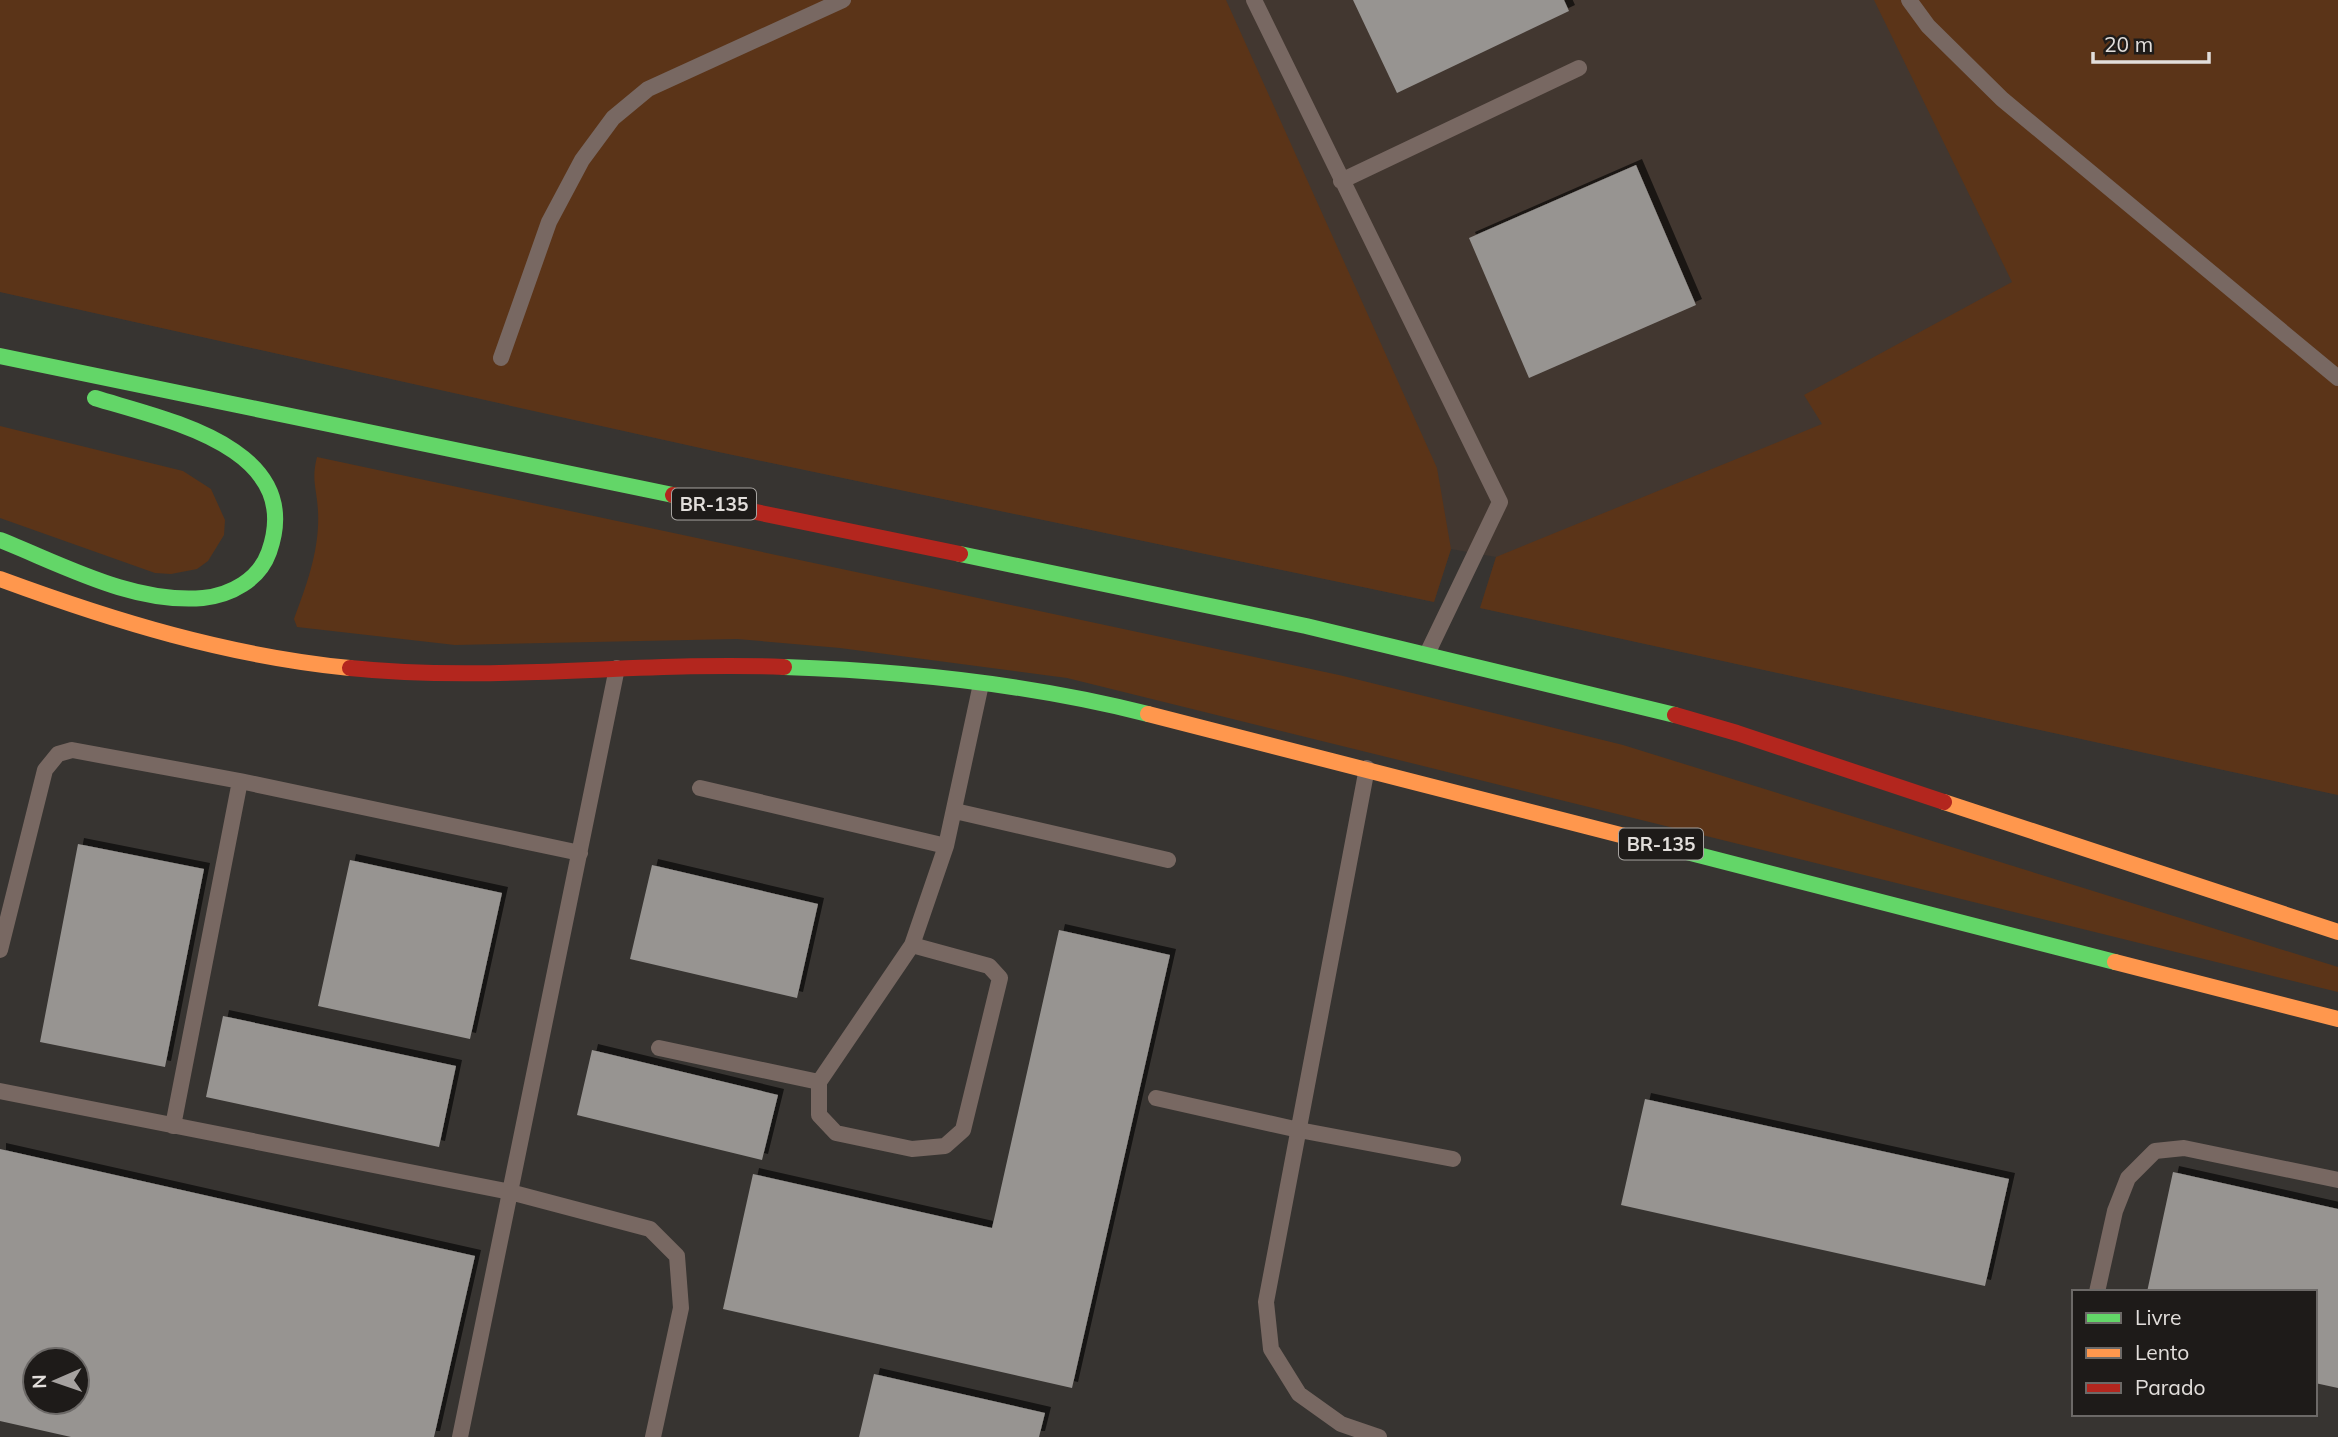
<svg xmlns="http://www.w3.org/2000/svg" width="2338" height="1437" font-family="Mulish,sans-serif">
  <defs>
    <filter id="shadow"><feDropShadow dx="6" dy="-6" stdDeviation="0" flood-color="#0009"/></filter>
  </defs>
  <rect width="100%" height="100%" fill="#373431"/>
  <path fill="#423730" d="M0 0H2338V795L1480 608 1496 557 1451 549 1434 602 714 451 0 292Z"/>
  <path fill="#5b3418" d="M0 0H1226L1437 468 1451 549 1434 602 714 451 0 292Z
    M1874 0H2338V795L1480 608 1496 557 1822 424 1804 395 2012 282Z
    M0 426 183 471 211 489 225 520 224 535 208 561 197 569 171 574 155 573 0 518Z
    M317 457 1339 675 1623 745 2338 967V992L1067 678 840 648 737 639 455 645 297 627 294 619C307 584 320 549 318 511 317 489 311 480 317 457Z"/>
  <path fill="#979491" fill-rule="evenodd" filter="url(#shadow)" d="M1353 0H1564L1569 11 1397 93Z
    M1636 165 1696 305 1529 378 1469 238Z
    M78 844 204 869 165 1067 40 1042Z
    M350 860 502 893 470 1039 318 1006Z
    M652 865 818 904 797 998 630 959Z
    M1059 930 1170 955 1072 1388 723 1309 753 1174 992 1228Z
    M223 1016 456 1066 439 1147 206 1097Z
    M592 1050 778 1095 762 1160 577 1115Z
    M1645 1099 2009 1179 1985 1286 1621 1205Z
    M0 1149 475 1256 434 1437H71L0 1421ZM35 1360H77V1402H35Z
    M2173 1172 2338 1209V1388L2315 1383V1292H2147Z
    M874 1374 1045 1413 1039 1437H859Z"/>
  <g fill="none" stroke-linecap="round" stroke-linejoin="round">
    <path stroke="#786862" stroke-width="16" d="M1254 0 1500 502 1427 654
      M1909 0 1928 26 2002 99 2338 378
      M1341 181 1579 68
      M501 358 549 222 582 160 613 118 648 89 843 0
      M1367 768 1266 1302 1271 1349 1299 1394 1341 1424 1379 1437
      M700 788 946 846
      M955 811 1168 860
      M912 945 989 966 1000 978 963 1130 945 1146 912 1149 836 1133 819 1115V1082L912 945 946 846 981 684
      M0 950 45 770 58 754 72 750 240 781 580 853
      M659 1048 819 1082
      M0 1091 510 1192 650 1229 677 1256 681 1308 653 1437
      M1156 1098 1299 1130 1453 1159
      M173 1126 240 781
      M2097 1292 2115 1211 2128 1178 2155 1151 2184 1148 2338 1180
      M460 1437 617 668"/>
    <path stroke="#63d668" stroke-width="16" d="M0 356 673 495
      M0 540C63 565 133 604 203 598 231 595 259 580 269 552 306 447 166 420 95 398
      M960 554 1306 626 1675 715
      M784 667C905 671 1030 684 1148 714
      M1644 841 2115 962"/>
    <path stroke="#ff974d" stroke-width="16" d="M0 579C114 621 228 656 350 668
      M1148 714 1644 841
      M1944 802 2338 932
      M2115 962 2338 1019"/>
    <path stroke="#b3261e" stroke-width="16" d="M673 495 960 554
      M350 668C494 683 640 661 784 667
      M1675 715 1737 733 1944 802"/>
  </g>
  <g text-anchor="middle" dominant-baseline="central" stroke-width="7" stroke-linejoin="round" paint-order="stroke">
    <g fill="#1e1b19" stroke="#a7a4a1" stroke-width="2">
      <rect x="672" y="488.5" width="84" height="31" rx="5"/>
      <rect x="1619" y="828.5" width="84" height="31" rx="5"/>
    </g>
    <g font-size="19" font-weight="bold" fill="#e2dedb">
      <text x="714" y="504">BR-135</text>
      <text x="1661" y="844">BR-135</text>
    </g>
  </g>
  <rect x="2072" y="1290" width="245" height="126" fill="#1e1b19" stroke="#6c6967" stroke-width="2"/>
  <rect x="2086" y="1313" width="35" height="10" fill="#63d668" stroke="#6c6967" stroke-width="2"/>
  <text x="2135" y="1325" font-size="21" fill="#e2dedb">Livre</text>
  <rect x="2086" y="1348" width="35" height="10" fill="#ff974d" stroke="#6c6967" stroke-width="2"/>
  <text x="2135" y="1360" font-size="21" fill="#e2dedb">Lento</text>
  <rect x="2086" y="1383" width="35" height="10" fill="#b3261e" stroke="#6c6967" stroke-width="2"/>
  <text x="2135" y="1395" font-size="21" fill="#e2dedb">Parado</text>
  <g transform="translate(56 1381) rotate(268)"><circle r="33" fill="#1e1b19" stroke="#6c6967" stroke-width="2"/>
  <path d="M0-5L12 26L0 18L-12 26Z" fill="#a6a2a0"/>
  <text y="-10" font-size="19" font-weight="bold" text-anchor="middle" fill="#e2dedb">N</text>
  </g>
  <path d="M2093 52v10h116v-10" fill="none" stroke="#e2dedb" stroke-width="3.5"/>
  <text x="2104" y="52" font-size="21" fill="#e2dedb" stroke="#1e1b19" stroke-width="5" paint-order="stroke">20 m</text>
</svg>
